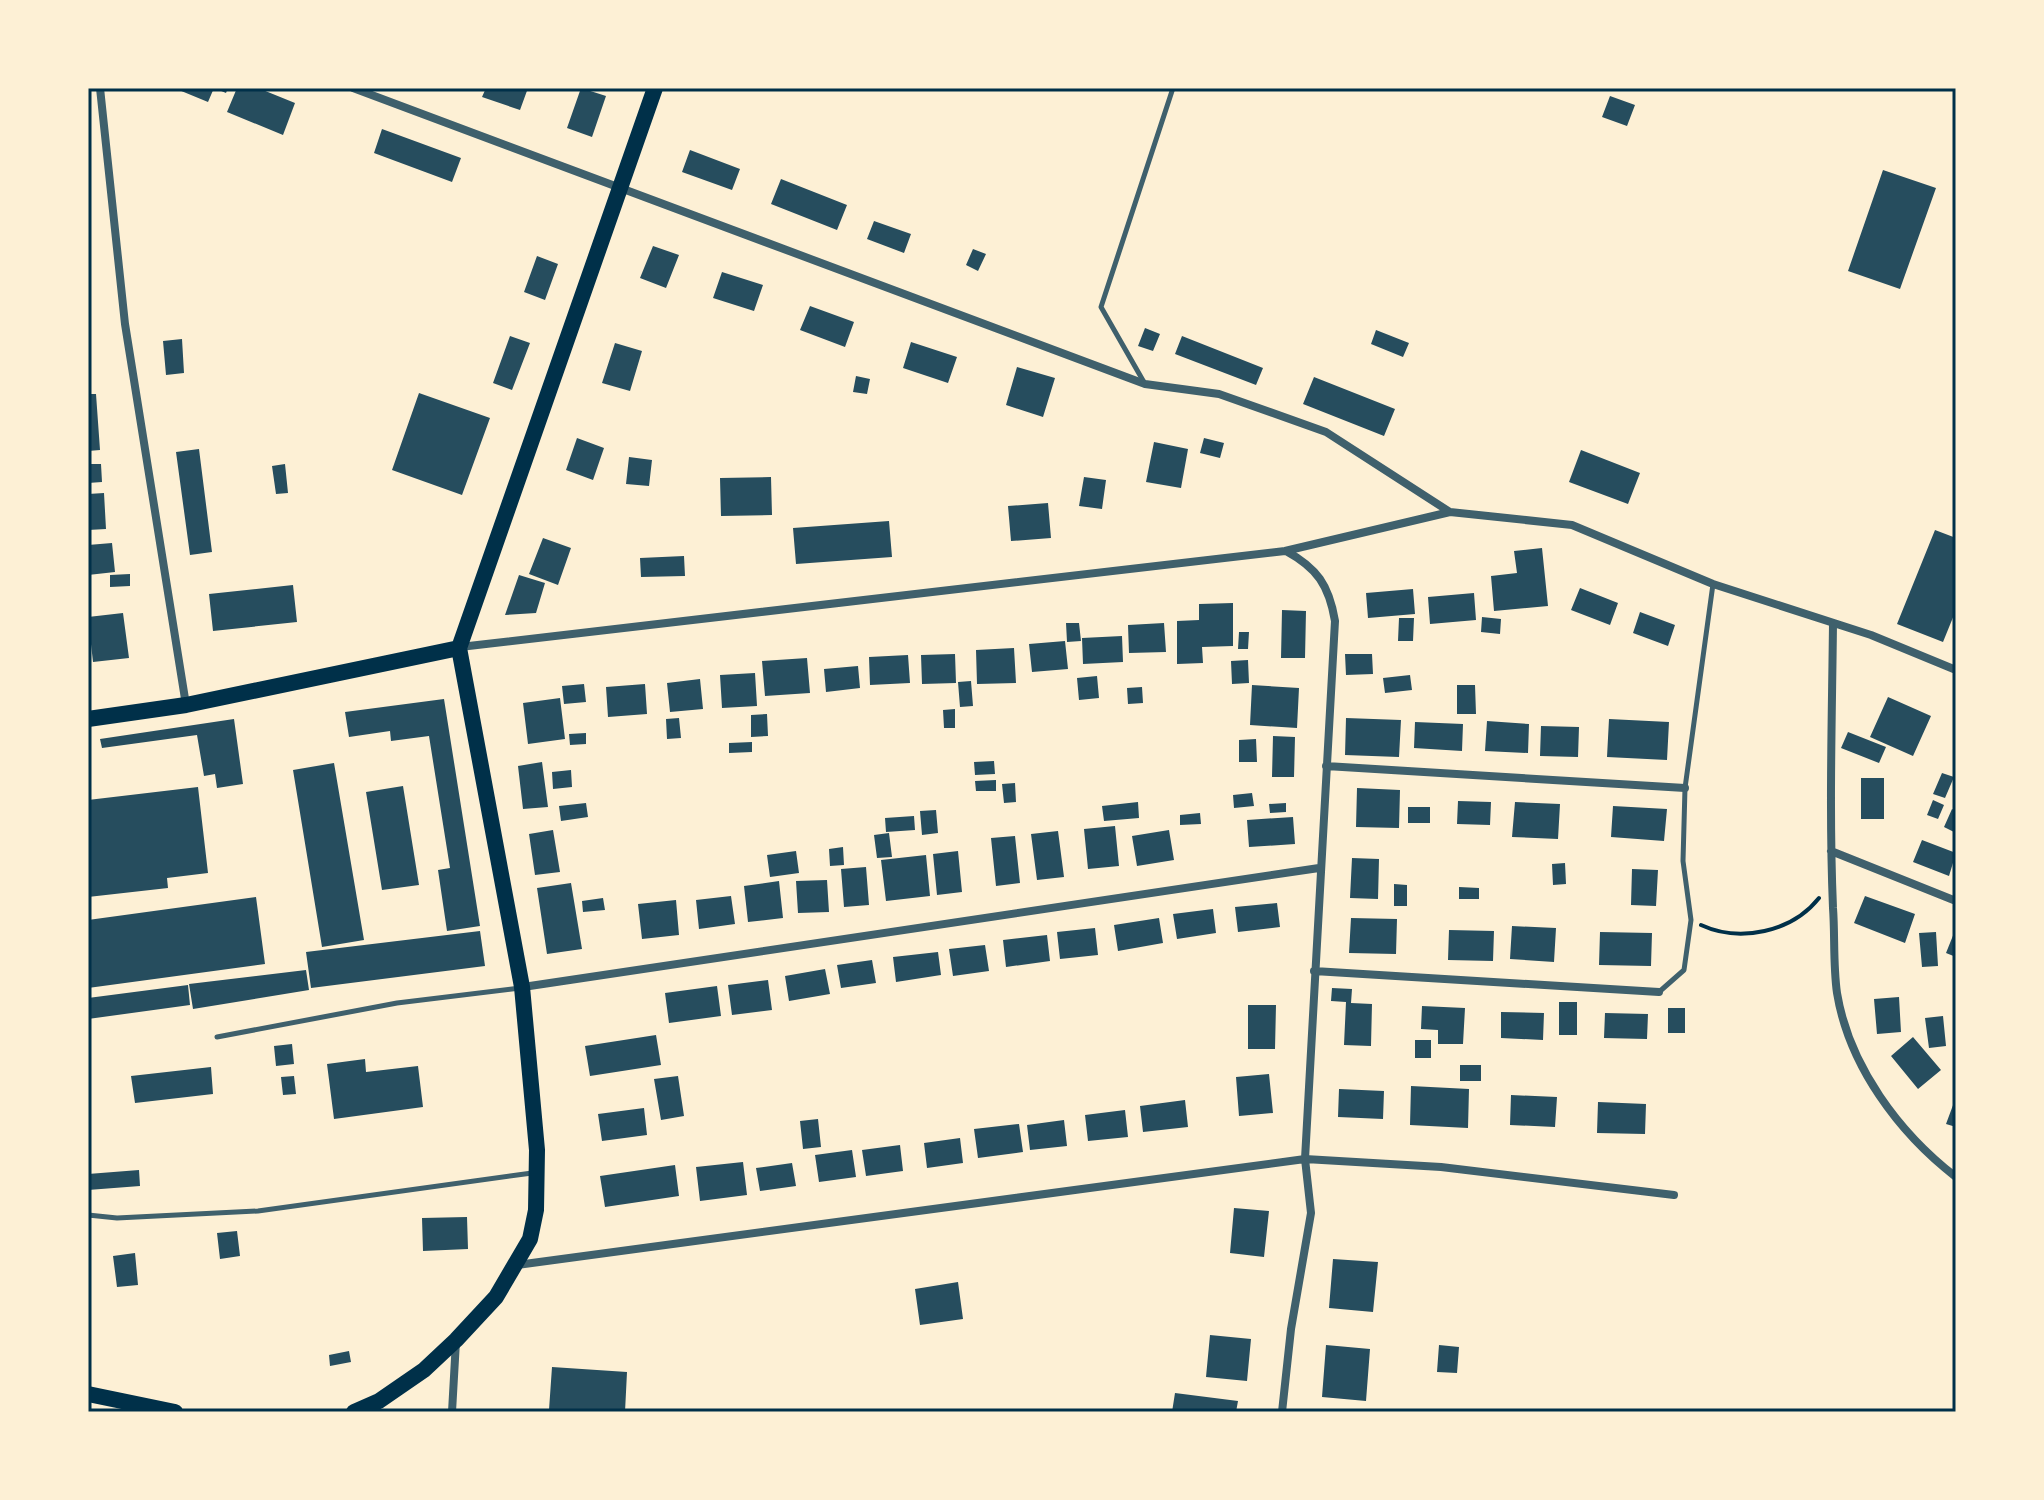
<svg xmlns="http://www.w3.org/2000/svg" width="2044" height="1500" font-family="'Roboto Condensed',sans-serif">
  <rect width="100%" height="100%" fill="#fdf0d5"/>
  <path fill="#264d5e" d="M174 88H228L226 93 214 88 208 102Z
    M237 88H258L295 103 283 135 227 112Z
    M486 88H528L520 110 482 97Z
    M581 88 606 96 592 137 567 128Z
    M1610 96 1635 105 1627 126 1602 117Z
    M382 129 461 158 452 182 374 153Z
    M690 150 740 169 732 190 682 172Z
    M1883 170 1936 188 1900 289 1848 271Z
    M781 179 847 205 837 230 771 204Z
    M874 221 911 234 904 253 867 239Z
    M653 246 679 255 666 288 640 278Z
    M973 249 986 254 978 271 966 265Z
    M537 256 558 264 545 300 524 292Z
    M722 272 763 285 754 311 713 298Z
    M810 306 854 322 845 347 800 330Z
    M1145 328 1160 334 1153 351 1138 346Z
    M1376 330 1409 343 1403 357 1371 344Z
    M510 336 530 343 512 390 493 383Z
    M1182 336 1263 368 1256 385 1175 354Z
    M182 339 184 373 166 375 163 341Z
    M911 342 957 357 948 383 903 368Z
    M615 343 642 351 630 391 602 383Z
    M1017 367 1055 378 1043 417 1006 405Z
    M856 376 870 379 867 394 853 392Z
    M1314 377 1395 409 1384 436 1303 404Z
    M419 393 490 418 462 495 392 470Z
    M88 394H96L100 450 88 451Z
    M577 438 604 448 593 480 566 470Z
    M1204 438 1224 443 1220 458 1200 453Z
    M1154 442 1188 449 1181 488 1146 482Z
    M199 449 212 552 190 555 176 452Z
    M1581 450 1640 473 1628 504 1569 482Z
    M629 457 652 460 649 486 626 484Z
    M88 464H101L102 482 88 483Z
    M285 464 288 493 276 494 272 466Z
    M771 477 772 515 721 516 720 478Z
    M1084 477 1106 480 1102 509 1079 506Z
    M104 493 106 529 88 530V494Z
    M1048 503 1051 538 1011 541 1008 506Z
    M889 521 892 557 796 564 793 528Z
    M1935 530 1956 538V610L1943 642 1897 624Z
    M543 538 571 548 558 585 529 574Z
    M112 543 115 572 88 575V545Z
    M1542 548 1548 606 1494 611 1491 576 1517 573 1514 551Z
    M684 556 685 576 641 577 640 558Z
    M130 574V586L110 587V575Z
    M519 575 545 583 536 613 505 615Z
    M293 585 297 622 213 631 209 594Z
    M1580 588 1618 603 1610 625 1571 610Z
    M1413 589 1415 614 1368 618 1366 593Z
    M1474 593 1476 620 1430 624 1428 597Z
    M1233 603V646L1202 647 1203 663 1177 664V621L1199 620V604Z
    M1282 610 1306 611 1305 658H1281Z
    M1640 612 1675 625 1668 646 1633 633Z
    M123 613 129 658 93 662 88 617Z
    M1482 617 1501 619 1500 634 1481 632Z
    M1399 618H1414L1413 641H1398Z
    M1066 623H1079L1081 641 1067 642Z
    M1164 623 1166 652 1129 653 1128 625Z
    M1239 632H1249L1248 649H1238Z
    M1122 636 1123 662 1083 664 1082 638Z
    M1065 641 1068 669 1032 672 1029 644Z
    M1014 648 1016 683 977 684 976 650Z
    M955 654 956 683 922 684 921 655Z
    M1345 654H1372L1373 674 1346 675Z
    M908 655 910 683 870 685 869 657Z
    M807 658 810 693 765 696 762 661Z
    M1248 660 1249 683 1232 684 1231 661Z
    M858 666 860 688 826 692 824 669Z
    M755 673 757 706 722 708 720 675Z
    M1410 675 1412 690 1385 693 1383 678Z
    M1097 676 1099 698 1079 700 1077 678Z
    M700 679 703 709 670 712 667 683Z
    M971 681 973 706 960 707 958 682Z
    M584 684 586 702 564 704 562 686Z
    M645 684 647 714 608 717 606 687Z
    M1252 685 1299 688 1297 728 1250 725Z
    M1457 685H1475L1476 714H1457Z
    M1142 687 1143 703 1128 704 1127 688Z
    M1888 697 1931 716 1913 756 1870 737Z
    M560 698 565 739 528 744 523 703Z
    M444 699 480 926 447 931 438 870 450 868 429 736 391 741 390 731 349 737 345 712Z
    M955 709V728H944L943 710Z
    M767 714 768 736 751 737V715Z
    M679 718 681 738 667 739 666 719Z
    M1346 718 1401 720 1399 757 1345 755Z
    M234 719 243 784 217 788 215 774 204 776 197 735 102 748 100 739Z
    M1609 719 1669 722 1667 760 1607 757Z
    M1487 721 1529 724 1528 753 1485 751Z
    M1415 722 1463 724 1462 751 1414 748Z
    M1541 726 1579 727 1578 757 1540 756Z
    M1848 732 1886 747 1879 763 1841 748Z
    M586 733V744L570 745 569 734Z
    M1273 736 1295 737 1294 777H1272Z
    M1256 739 1257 762H1239V740Z
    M752 742V752L729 753V743Z
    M994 761 995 774 975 775 974 762Z
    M542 762 548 807 523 809 518 766Z
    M334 763 364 940 322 947 293 770Z
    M571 770 572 787 553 789 552 772Z
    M1942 773 1954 777 1945 798 1933 794Z
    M1861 778H1884V819H1861Z
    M996 780V791H976L975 781Z
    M1015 783 1016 802 1004 803 1002 784Z
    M403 786 419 885 382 890 366 792Z
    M198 787 208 873 167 878 168 888 88 897V800Z
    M1357 788 1400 790 1399 828 1356 827Z
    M1252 793 1254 806 1234 808 1233 795Z
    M1933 800 1944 805 1938 819 1927 815Z
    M1458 801 1491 802 1490 825 1457 824Z
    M1138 802 1139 818 1104 821 1102 806Z
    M1515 802 1560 804 1558 839 1512 837Z
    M586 803 588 817 561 821 559 806Z
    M1286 803V812L1270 813 1269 804Z
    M1613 806 1667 809 1664 841 1611 837Z
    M1408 807H1430V823H1408Z
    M1952 809 1956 811V833L1944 827Z
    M936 810 938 833 922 835 920 811Z
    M1200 813 1201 824 1180 825V815Z
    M914 816 915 830 886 832 885 818Z
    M1293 817 1295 844 1249 847 1247 820Z
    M1115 826 1119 866 1088 869 1084 829Z
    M553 830 560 872 535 875 529 834Z
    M1169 830 1174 860 1137 866 1132 836Z
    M1058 831 1064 877 1037 880 1031 834Z
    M889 833 892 857 877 858 874 835Z
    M1015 836 1020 883 996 886 991 838Z
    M1922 840 1956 853 1949 876 1913 862Z
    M843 847 844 865 830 866 829 849Z
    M796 851 799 873 770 877 767 855Z
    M958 851 962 892 937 895 933 854Z
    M926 855 930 896 886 901 881 860Z
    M1352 858 1379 859 1378 899 1350 898Z
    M1565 863 1566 884 1553 885 1552 864Z
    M866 867 869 905 844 907 841 869Z
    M1632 869 1658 870 1656 906 1631 905Z
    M827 880 829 912 798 913 796 881Z
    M779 881 783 918 748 922 744 886Z
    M571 883 582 949 547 954 537 888Z
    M1394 884 1407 885V906H1394Z
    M1459 887 1479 888V899H1459Z
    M731 896 735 924 699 929 696 900Z
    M1865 896 1915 914 1905 943 1854 923Z
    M256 897 265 964 88 988V920Z
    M603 898 605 910 583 912 582 901Z
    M676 900 679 935 642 939 638 904Z
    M1277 903 1280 927 1238 932 1235 907Z
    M1213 909 1216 933 1177 939 1173 914Z
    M1159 918 1163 943 1118 951 1114 925Z
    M1351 918 1397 919 1396 954 1349 953Z
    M1512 926 1556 928 1554 962 1510 959Z
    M1095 928 1098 955 1060 959 1057 932Z
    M1956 928V957L1946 953Z
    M1449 930 1494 931 1493 961 1448 960Z
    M480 931 485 966 311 988 306 952Z
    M1600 932 1652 933 1651 966 1599 965Z
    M1936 932 1938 966 1922 967 1919 933Z
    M1047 935 1050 961 1006 967 1003 940Z
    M985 945 989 971 953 976 949 949Z
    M938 952 941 975 896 982 893 957Z
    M872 960 876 983 841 988 837 965Z
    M825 969 830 994 789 1001 785 976Z
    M306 970 309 990 193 1009 189 984Z
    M768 980 772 1010 732 1015 728 985Z
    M188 985 190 1005 88 1019V998Z
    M717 986 721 1016 669 1023 665 993Z
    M1332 988 1352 989 1351 1003 1372 1004 1371 1046 1344 1045 1346 1002 1331 1001Z
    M1899 997 1901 1032 1877 1034 1874 999Z
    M1559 1002H1577V1035H1559Z
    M1248 1005H1276L1275 1049H1248Z
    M1422 1006 1465 1008 1463 1044H1438V1030L1421 1029Z
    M1668 1008H1685V1033H1668Z
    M1501 1012 1544 1013 1543 1040 1501 1038Z
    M1605 1013 1648 1014 1647 1039 1604 1038Z
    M1943 1016 1946 1046 1929 1048 1925 1018Z
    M656 1035 661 1065 590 1076 585 1046Z
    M1913 1037 1941 1070 1918 1089 1891 1056Z
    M1415 1040H1431V1058H1415Z
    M292 1044 294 1064 276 1066 274 1046Z
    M365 1059 366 1072 418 1066 423 1107 334 1119 327 1064Z
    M1460 1065H1481V1081H1460Z
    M211 1067 213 1094 135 1103 131 1076Z
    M1269 1074 1273 1113 1239 1116 1236 1077Z
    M294 1076 296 1094 283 1095 281 1077Z
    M678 1076 684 1116 661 1120 654 1079Z
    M1411 1086 1469 1089 1468 1128 1410 1125Z
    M1339 1089 1384 1091 1383 1119 1338 1117Z
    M1511 1095 1557 1097 1555 1127 1510 1125Z
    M1956 1097V1127L1946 1124Z
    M1185 1100 1188 1127 1143 1132 1140 1106Z
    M1598 1102 1646 1104 1645 1134 1597 1133Z
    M644 1108 647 1135 602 1141 598 1114Z
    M1125 1110 1128 1137 1088 1141 1085 1115Z
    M818 1119 821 1147 803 1149 800 1121Z
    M1064 1120 1067 1146 1030 1150 1027 1125Z
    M1019 1124 1023 1152 978 1158 974 1129Z
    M960 1138 963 1163 927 1168 924 1143Z
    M900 1145 903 1171 866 1176 862 1150Z
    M852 1150 856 1177 819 1182 815 1155Z
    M743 1162 747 1195 700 1201 696 1167Z
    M792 1163 796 1186 760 1191 756 1168Z
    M675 1165 679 1196 605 1207 600 1176Z
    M139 1170 140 1186 88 1190V1174Z
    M1234 1208 1269 1211 1264 1257 1230 1253Z
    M467 1217 468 1249 423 1251 422 1218Z
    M237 1231 240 1256 220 1259 217 1233Z
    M135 1253 138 1285 117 1287 113 1256Z
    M1333 1259 1378 1262 1373 1312 1329 1308Z
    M958 1282 963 1319 920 1325 915 1289Z
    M1210 1335 1251 1339 1247 1381 1206 1377Z
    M1326 1345 1370 1349 1366 1401 1322 1397Z
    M1439 1345 1459 1347 1457 1373 1437 1372Z
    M349 1351 351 1362 330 1366 329 1355Z
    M552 1367 627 1372 625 1412 549 1410Z
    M1175 1393 1238 1401 1236 1412H1172Z"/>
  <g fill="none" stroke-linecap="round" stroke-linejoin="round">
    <path stroke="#003049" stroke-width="4" d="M1701 925C1740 943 1792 932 1819 898"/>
    <path stroke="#3f606c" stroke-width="5" d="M1145 384 1101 307 1173 88
      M1659 992 1684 970 1691 920 1683 861 1685 788 1713 584
      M217 1037 397 1003 520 988
      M88 1215 117 1218 258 1211 532 1173"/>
    <path stroke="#3f606c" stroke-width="8" d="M100 88 125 324 186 705
      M353 88 1145 384 1219 394 1326 432 1450 512 1572 525 1713 584 1871 635 1956 670
      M1833 623C1832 718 1829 813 1833 908 1835 935 1833 965 1837 993 1849 1066 1899 1133 1956 1177
      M460 647 1285 551 1450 512
      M1326 766 1685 788
      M1831 851 1956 901
      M1314 971 1659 992
      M523 987 1319 868
      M517 1265 1305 1159 1441 1167 1674 1195
      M452 1412 456 1341
      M1282 1412 1291 1329 1311 1213 1305 1159 1335 621C1329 585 1317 568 1286 551"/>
    <path stroke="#003049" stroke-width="16" d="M88 719 186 705 459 648
      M88 1394 175 1412
      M354 1412 379 1401 424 1370 456 1340 496 1297 530 1239 536 1210 537 1150 522 987 459 648 655 88"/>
  </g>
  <rect width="2044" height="1500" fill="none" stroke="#fdf0d5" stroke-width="180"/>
  <rect x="90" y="90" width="1864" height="1320" fill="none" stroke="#003049" stroke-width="3"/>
</svg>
